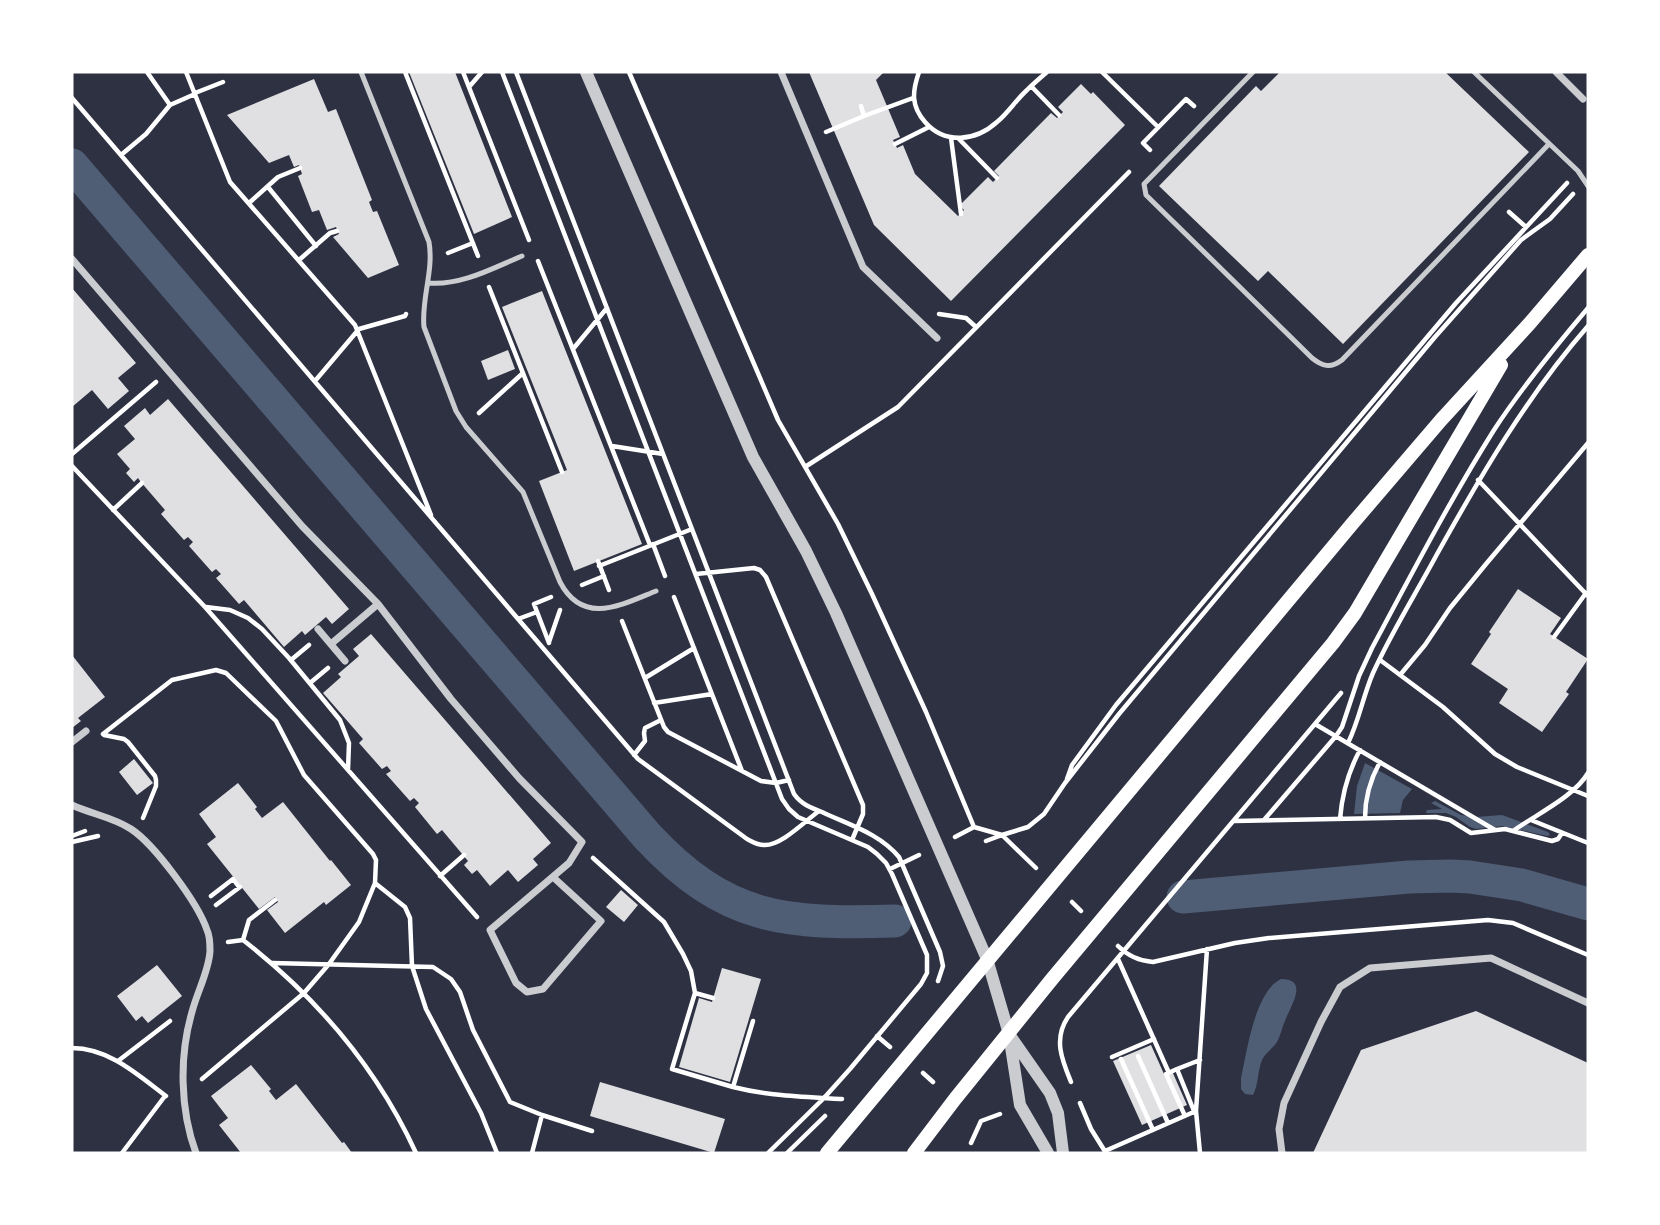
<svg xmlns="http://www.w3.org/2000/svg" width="1660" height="1225" font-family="Montserrat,sans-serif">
  <rect width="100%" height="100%" fill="#2d3142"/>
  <path fill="#4f5d75" d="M1365 763 1412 789 1403 800 1400 813 1354 814 1357 786Z
    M1435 801 1461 815 1476 817 1502 815 1548 832 1550 835 1547 836 1503 826 1476 829 1470 827 1456 817 1446 813H1426L1427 810 1442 809 1431 803Z
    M1281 979C1310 979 1290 1007 1285 1021 1282 1027 1281 1035 1277 1042 1273 1048 1267 1052 1263 1058 1257 1070 1259 1084 1253 1095L1245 1094 1241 1089V1078C1247 1051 1255 991 1281 979Z"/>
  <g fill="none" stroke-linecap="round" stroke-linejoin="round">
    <path stroke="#4f5d75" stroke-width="33" d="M72 165 647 836C726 921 785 924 895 921
      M1183 897 1409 877 1451 876 1470 877 1522 885 1588 904"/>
  </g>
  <path fill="#e0e0e3" d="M409 72H455L512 217 474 234Z
    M809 72H884L876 80 900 137 893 140 897 148 903 145 915 174 958 216 964 210 960 205 988 177 993 182 999 176 994 171 1051 113 1057 118 1063 112 1058 107 1081 84 1091 94 1093 92 1125 125 951 301 874 225Z
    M1280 72H1445L1529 152 1343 344 1268 271 1258 281 1159 186 1256 86 1261 91Z
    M314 79 328 112 336 109 372 200 369 202 373 212 377 211 399 265 368 278 333 237 339 234 336 227 327 230 319 210 312 212 298 176 302 174 299 165 294 167 289 155 269 163 227 115Z
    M72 288 136 363 118 378 129 391 108 409 92 390 72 407Z
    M542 291 642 544 574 571 539 481 567 470 502 307Z
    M508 350 515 369 488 380 481 361Z
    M168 399 349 609 332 624 326 617 305 635 302 631 284 647 244 600 239 604 216 578 221 574 216 569 212 572 189 546 193 542 188 537 184 540 161 514 165 510 140 481 138 478 134 482 126 473 130 469 117 454 135 439 124 426 145 408 150 415Z
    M1518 589 1561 618 1550 634 1588 659 1566 692 1569 694 1542 732 1499 703 1508 689 1471 664 1491 634 1489 632Z
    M371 634 551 843 533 859 538 865 518 882 508 870 490 886 477 870 472 874 464 865 468 861 442 830 437 834 415 807 419 803 414 798 410 801 386 774 391 771 387 766 382 769 359 743 363 739 323 693 341 677 338 674 359 656 353 649Z
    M72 655 105 697 78 718 81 721 72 728Z
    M134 759 153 783 137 795 119 772Z
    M238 783 257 807 255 809 262 818 283 802 330 861 331 860 351 885 326 905 324 902 285 933 267 910 278 902 275 897 259 909 207 844 216 837 199 814Z
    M621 890 638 905 624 922 606 907Z
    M157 965 182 996 148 1023 142 1016 136 1021 117 996Z
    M722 968 761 979 730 1082 679 1067 699 998 712 1002Z
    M1476 1011 1588 1063V1153H1313L1361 1050Z
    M1151 1045 1164 1074 1172 1071 1187 1105 1142 1125 1113 1061Z
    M251 1065 271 1089 269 1091 276 1100 296 1084 342 1143 344 1142 352 1153H241L219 1125 228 1118 211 1096Z
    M600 1082 725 1119 714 1153 590 1116Z"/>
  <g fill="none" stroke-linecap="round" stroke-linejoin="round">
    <path stroke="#fff" stroke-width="4.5" d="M147 72 170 105 195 94
      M186 72 230 182 355 325 431 515
      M405 72 478 256
      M463 72 529 240
      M502 72 782 799 789 809 798 817 868 847 877 854 886 863 892 874 927 955V973L921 984 850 1069 824 1098 768 1153
      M516 72 794 794C801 804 811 808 822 812 849 825 879 833 899 857L940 952 943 966 938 981
      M629 72 778 420 838 524 872 594 926 712 974 827
      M919 72C912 92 911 106 925 122 945 145 976 141 997 122 1008 113 1016 100 1027 90 1033 84 1040 78 1047 72
      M1102 72 1158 127
      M1031 86 1059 115
      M469 87 482 72
      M195 93 223 82
      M72 98 638 759 747 839C753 842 757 845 764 845 781 846 805 821 819 811
      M861 106 864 116
      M826 132 864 116 913 98
      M951 138 961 214
      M959 139 997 178
      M895 144 929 127
      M1150 150 1143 143 1186 99 1194 106
      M121 155 146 134 170 105
      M268 187 316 246
      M249 203 278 177 300 168
      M1509 212 1526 227
      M448 253 473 243
      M299 260 330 233 337 231
      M538 261 650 545
      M489 287 562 472
      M939 314 966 318 976 327
      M573 349 607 308
      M315 381 359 329 405 316 406 314
      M479 413 523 373
      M612 446 663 454
      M72 454 156 382
      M72 466 205 607 477 917
      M805 467 898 407 1129 172
      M1478 480 1588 596
      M113 510 142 483
      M653 544 665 576
      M598 561 609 590
      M599 566 692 529
      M696 574 754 568 760 570 766 577 863 805V814L852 840
      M582 585 604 576
      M674 597 742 771
      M206 607 230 610 248 618 262 629 289 658 340 720 349 743 348 770
      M518 619 537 612
      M622 621 664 727 668 732 761 781 776 783 789 780
      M1554 637 1586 593
      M549 642 560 610
      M549 643 534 604 551 597
      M291 660 309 645
      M1380 660 1443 707 1495 754 1517 767 1588 796
      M1400 675 1425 645 1450 608 1486 564 1588 443
      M645 678 694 648
      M310 683 328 668
      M654 703 712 694
      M1315 724 1495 830
      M103 734 172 680 216 670 226 673 276 721 304 775 373 854 376 860 375 883 405 907 410 918 412 966 426 1009 481 1113 497 1153
      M104 735 124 739 128 742 155 776 156 780V786L143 818
      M1348 743C1359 721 1363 696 1373 673 1391 633 1415 595 1436 556 1481 475 1527 396 1588 326
      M634 755 645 741 644 733 645 728 661 720
      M1067 779 1072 765 1116 705 1456 303 1567 183
      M1365 818C1365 797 1370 780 1380 762
      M1340 819C1342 794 1348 772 1360 750
      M1264 820 1336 736 1342 727 1359 676 1372 648C1411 575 1450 500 1494 430 1522 387 1555 347 1588 308
      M1531 820 1588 843
      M1235 821 1436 817 1450 820 1471 833 1505 829 1552 841 1558 839 1562 833
      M1513 831C1535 815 1574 797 1588 773
      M72 836 85 831
      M955 837 974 827 1002 835 1028 827 1044 814 1065 783 1119 714 1435 337 1521 240 1550 219 1573 194
      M986 841 1002 835 1036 868
      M72 842 98 836
      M593 858 664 922 683 954 691 971 695 993
      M890 869 919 855
      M440 876 464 855
      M211 896 233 879 239 887
      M1072 902 1081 911
      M216 905 240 887
      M243 940 249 920 275 900
      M228 942 243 940C316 997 377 1068 416 1153
      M1118 946C1128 956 1138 961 1153 962L1235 943 1269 938 1488 920 1513 923 1588 955
      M1118 959 1169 1073
      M272 963 433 967 451 979 460 992 473 1030 510 1102 542 1115 592 1131
      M713 998 695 993 672 1069 733 1087 753 1021
      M877 1036 890 1047
      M72 1048C109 1048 138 1075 166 1096
      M1138 1056 1168 1123
      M1112 1057 1154 1039
      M1121 1059 1153 1130
      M118 1061 170 1021
      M1177 1069 1166 1074 1185 1116
      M923 1073 933 1082
      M202 1079 304 993 329 964 359 922 375 883
      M1071 1082C1062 1060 1053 1039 1068 1017L1341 693
      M733 1087C769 1096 805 1097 842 1099
      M1080 1103 1091 1129 1106 1153
      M1194 1111 1177 1069 1200 1060
      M971 1143 981 1121 1000 1114
      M1105 1151 1196 1111
      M122 1153 165 1096
      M532 1153 542 1115
      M787 1153 825 1116
      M1200 1153 1196 1111 1207 949"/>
    <path stroke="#caccd0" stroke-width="5" d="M361 72 429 242C434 271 421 299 424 327L456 411 466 427 523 492 560 582C583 626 621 605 656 591
      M1253 72 1144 184 1146 195 1312 358C1322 366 1330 369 1342 360L1549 144
      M1474 72 1578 171 1588 186
      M428 283C461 286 493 268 522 256"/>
    <path stroke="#caccd0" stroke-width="7" d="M781 72 863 267 937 338
      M1556 72 1583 99
      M72 259 302 526 378 604 451 699 519 778 582 842 569 863 490 930 516 983 527 992 543 989 601 921 553 877
      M318 629 345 661
      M331 644 378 604
      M72 742 86 731
      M72 805C91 814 113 817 131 829 154 844 198 903 207 930 210 936 210 943 210 951 209 971 197 992 192 1012 179 1056 180 1110 196 1153
      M1282 1153 1279 1129 1284 1103 1321 1022 1340 987 1370 968 1491 958 1588 1003"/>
    <path stroke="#caccd0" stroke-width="12" d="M586 72 753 457 806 551 836 613 987 959 1009 1034 1020 1105 1048 1153
      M1011 1037 1050 1093 1058 1113 1063 1153"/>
    <path stroke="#fff" stroke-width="14" d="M827 1153 1352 524 1441 420 1530 323 1588 255
      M914 1153 955 1099 1052 979 1333 643 1355 613 1501 365"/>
  </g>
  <rect width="1660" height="1225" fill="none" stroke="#ffffff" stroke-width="147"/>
</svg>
